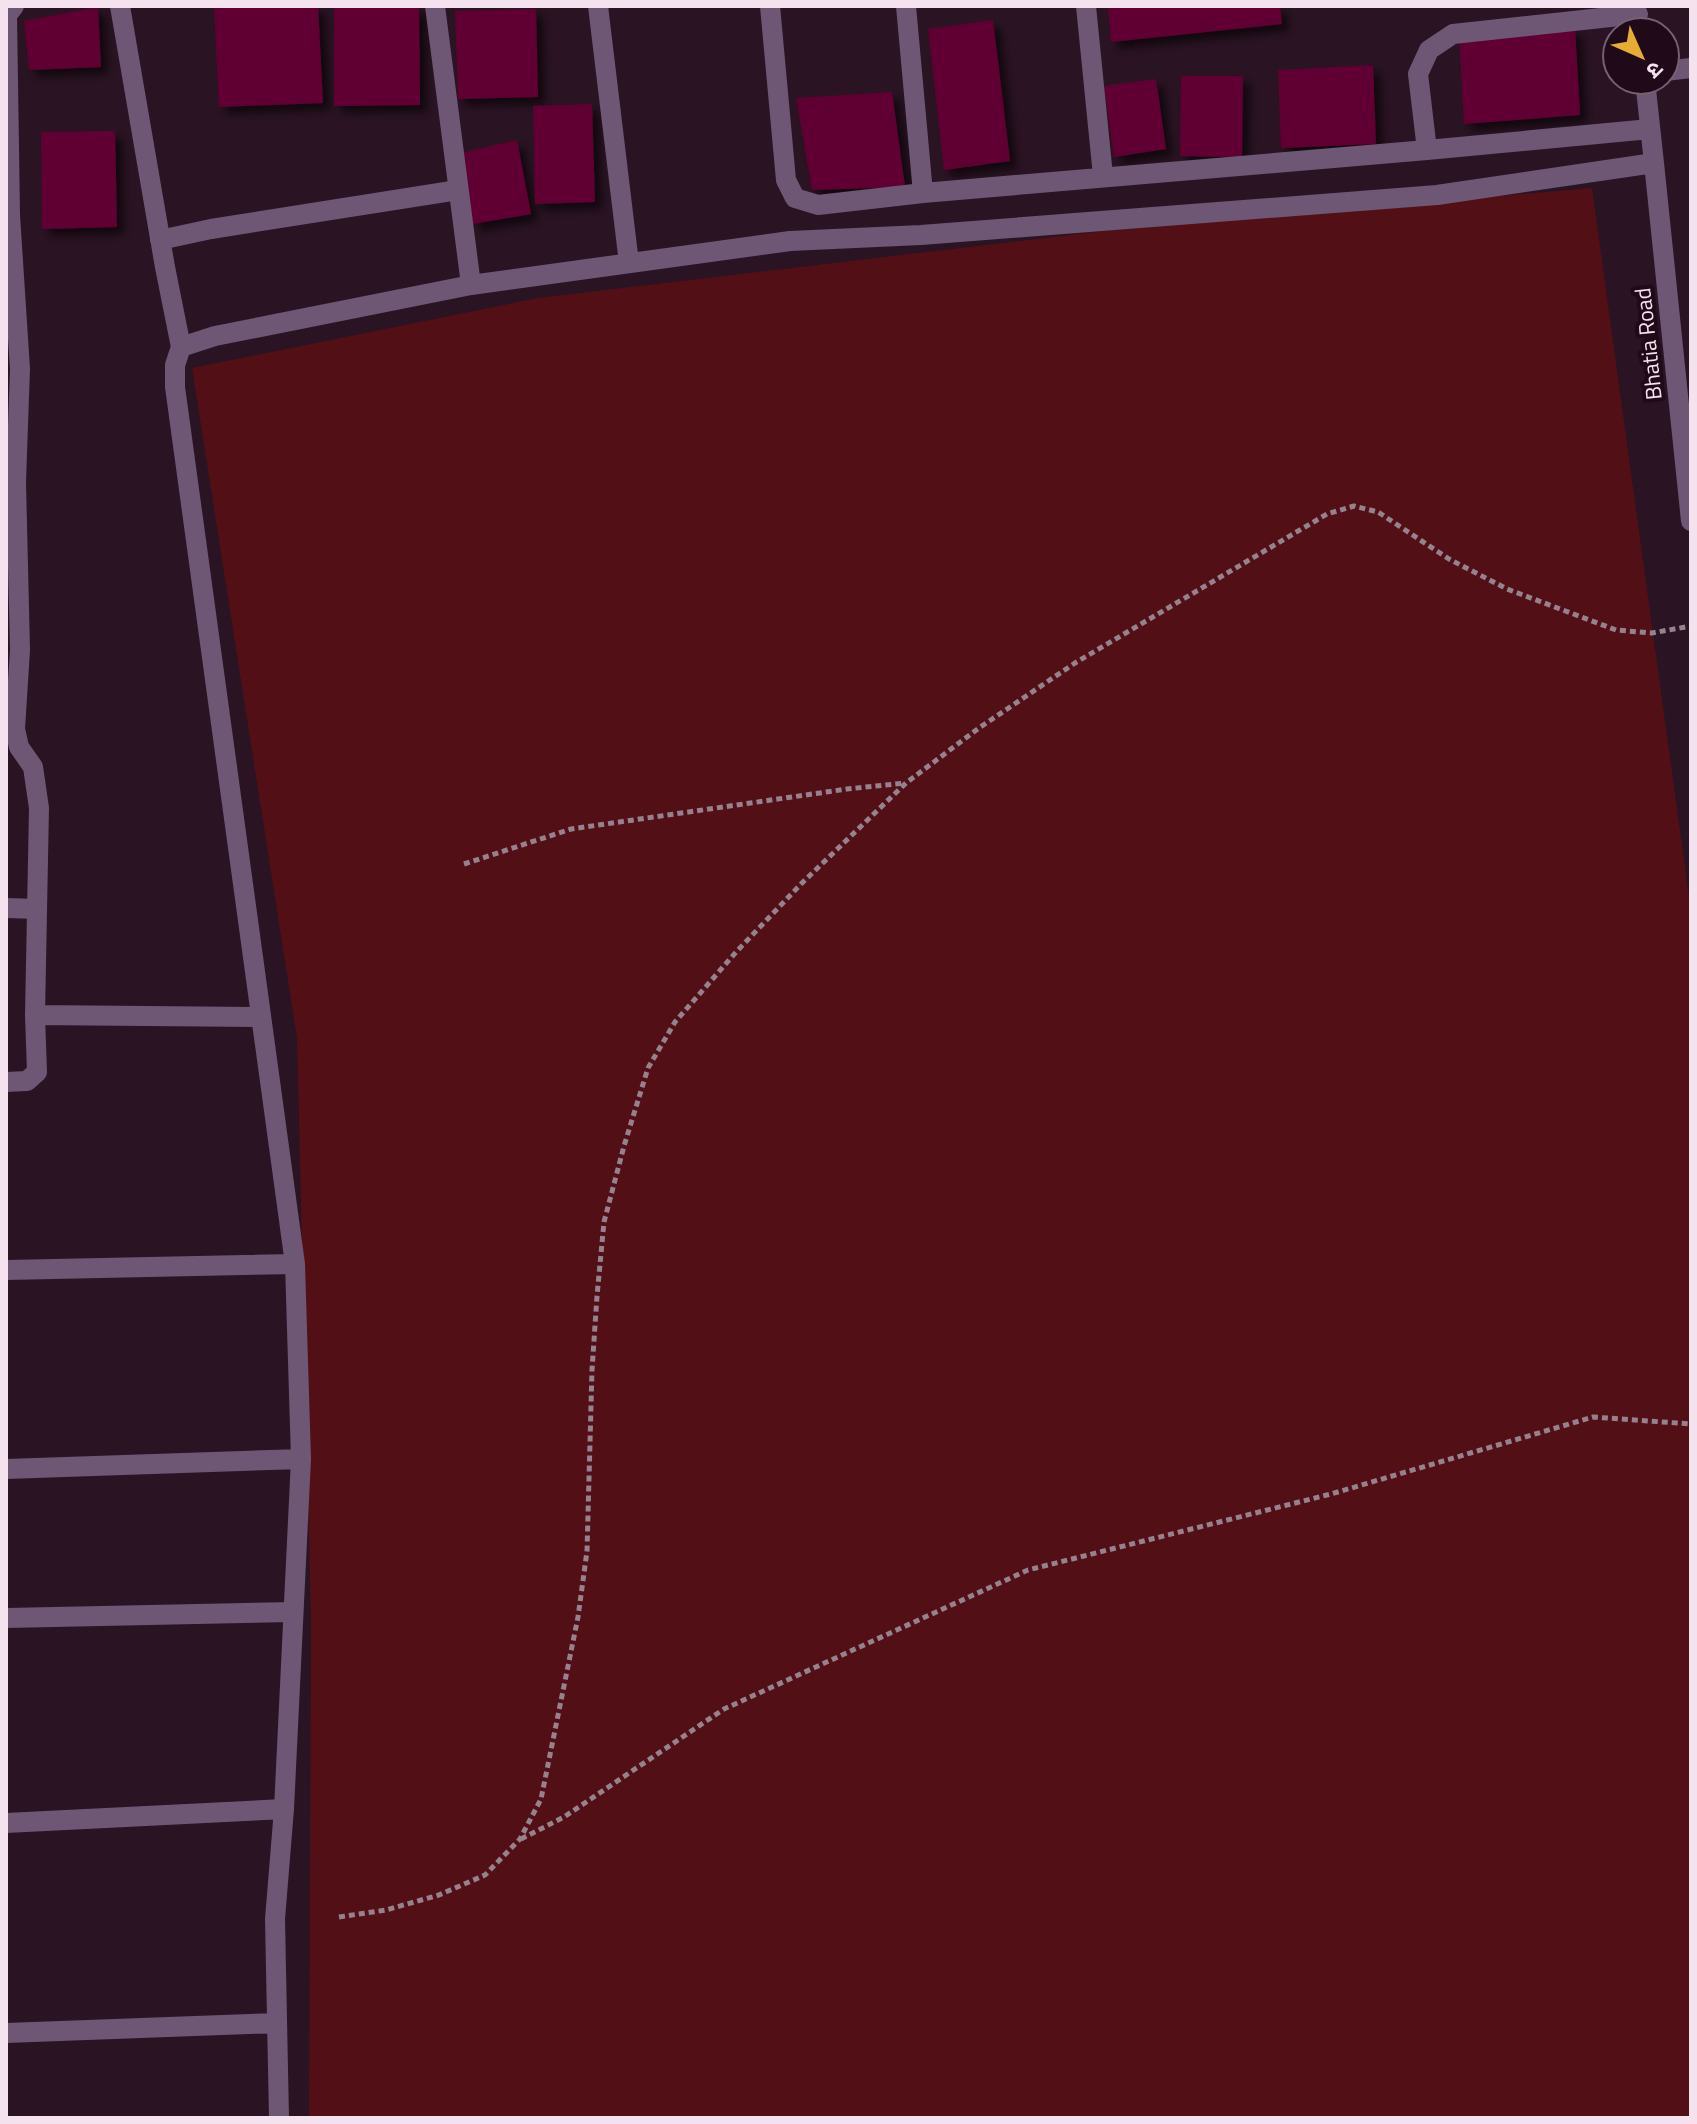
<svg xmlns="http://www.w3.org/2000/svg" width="1697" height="2124" font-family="'Titillium Web','Noto Sans Devanagari',sans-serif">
  <defs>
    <filter id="shadow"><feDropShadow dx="7" dy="7" stdDeviation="4" flood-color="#0009"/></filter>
  </defs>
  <rect width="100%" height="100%" fill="#2a1323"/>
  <path fill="#530f16" d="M1592 188 1691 911V2118H309L311 1622 297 1038 192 368 538 298 1104 231Z"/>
  <path fill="#600430" filter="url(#shadow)" d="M214 6H318L323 103 219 107Z
    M334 6H419L420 105 334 106Z
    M1108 6H1280L1282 24 1111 42Z
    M98 7 101 67 29 70 24 21Z
    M536 9 538 97 458 99 455 11Z
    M993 20 1010 161 944 170 928 29Z
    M1575 28 1580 115 1464 124 1459 37Z
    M1373 65 1376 144 1281 148 1278 70Z
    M1181 76H1243L1242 157 1180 156Z
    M1156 79 1166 149 1114 157 1104 86Z
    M892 92 905 187 812 190 796 98Z
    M592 104 595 202 535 204 533 106Z
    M115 131 117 227 42 229 41 132Z
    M517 140 531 214 473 224 462 153Z"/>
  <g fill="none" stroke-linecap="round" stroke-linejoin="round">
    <path stroke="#96828f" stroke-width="5" stroke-dasharray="6 4" stroke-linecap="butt" d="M464 864 571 829 847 789 905 783
      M521 1839 564 1817 724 1709 1028 1570 1331 1494 1593 1417 1691 1424
      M339 1917 386 1910 439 1895 485 1875 520 1839 541 1799 578 1617 587 1551 592 1370 597 1296 604 1222 624 1146 648 1068 675 1022 737 951 802 883 906 783 979 728 1075 663 1327 514 1354 506 1378 512 1449 559 1507 589 1616 630 1652 633 1691 626"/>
    <path stroke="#6e5675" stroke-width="20" d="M120 6 165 267 181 347
      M435 6 471 285
      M598 6 629 263
      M770 6 786 180 795 198 818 205 923 193 1427 150 1650 129
      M906 6 923 193
      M1086 6 1103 176
      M1665 71 1691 68
      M1427 150 1418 74 1429 50 1453 34 1638 14
      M1654 163 1691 521
      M160 240 211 229 458 190
      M6 908 37 909
      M35 1015 261 1017
      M6 1082 27 1081 37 1072 35 1015 39 808 33 767 19 747 15 729 20 650 16 482 20 369 10 215 7 15 14 6
      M6 1270 295 1264
      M6 1469 301 1459
      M6 1618 293 1612
      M6 1823 284 1809
      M6 2033 277 2023
      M279 2118 275 1919 284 1809 301 1459 295 1264 175 387V365L181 347 215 336 471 285 790 241 921 235 1437 195 1654 163 1645 80"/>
  </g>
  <g text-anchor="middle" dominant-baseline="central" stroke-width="8" stroke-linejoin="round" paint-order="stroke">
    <g font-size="22" fill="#f4e3ee" stroke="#200a1a">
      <text transform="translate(1648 344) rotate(-96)">Bhatia Road</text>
    </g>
  </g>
  <rect width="1697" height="2124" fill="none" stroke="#f4e3ee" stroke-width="16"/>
  <g transform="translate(1641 56) rotate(135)"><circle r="38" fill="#200a1a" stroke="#75616f" stroke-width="2"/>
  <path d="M0-6L14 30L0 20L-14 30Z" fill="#e5ad35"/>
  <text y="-12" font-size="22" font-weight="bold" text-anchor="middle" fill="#f4e3ee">उ</text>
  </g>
</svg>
